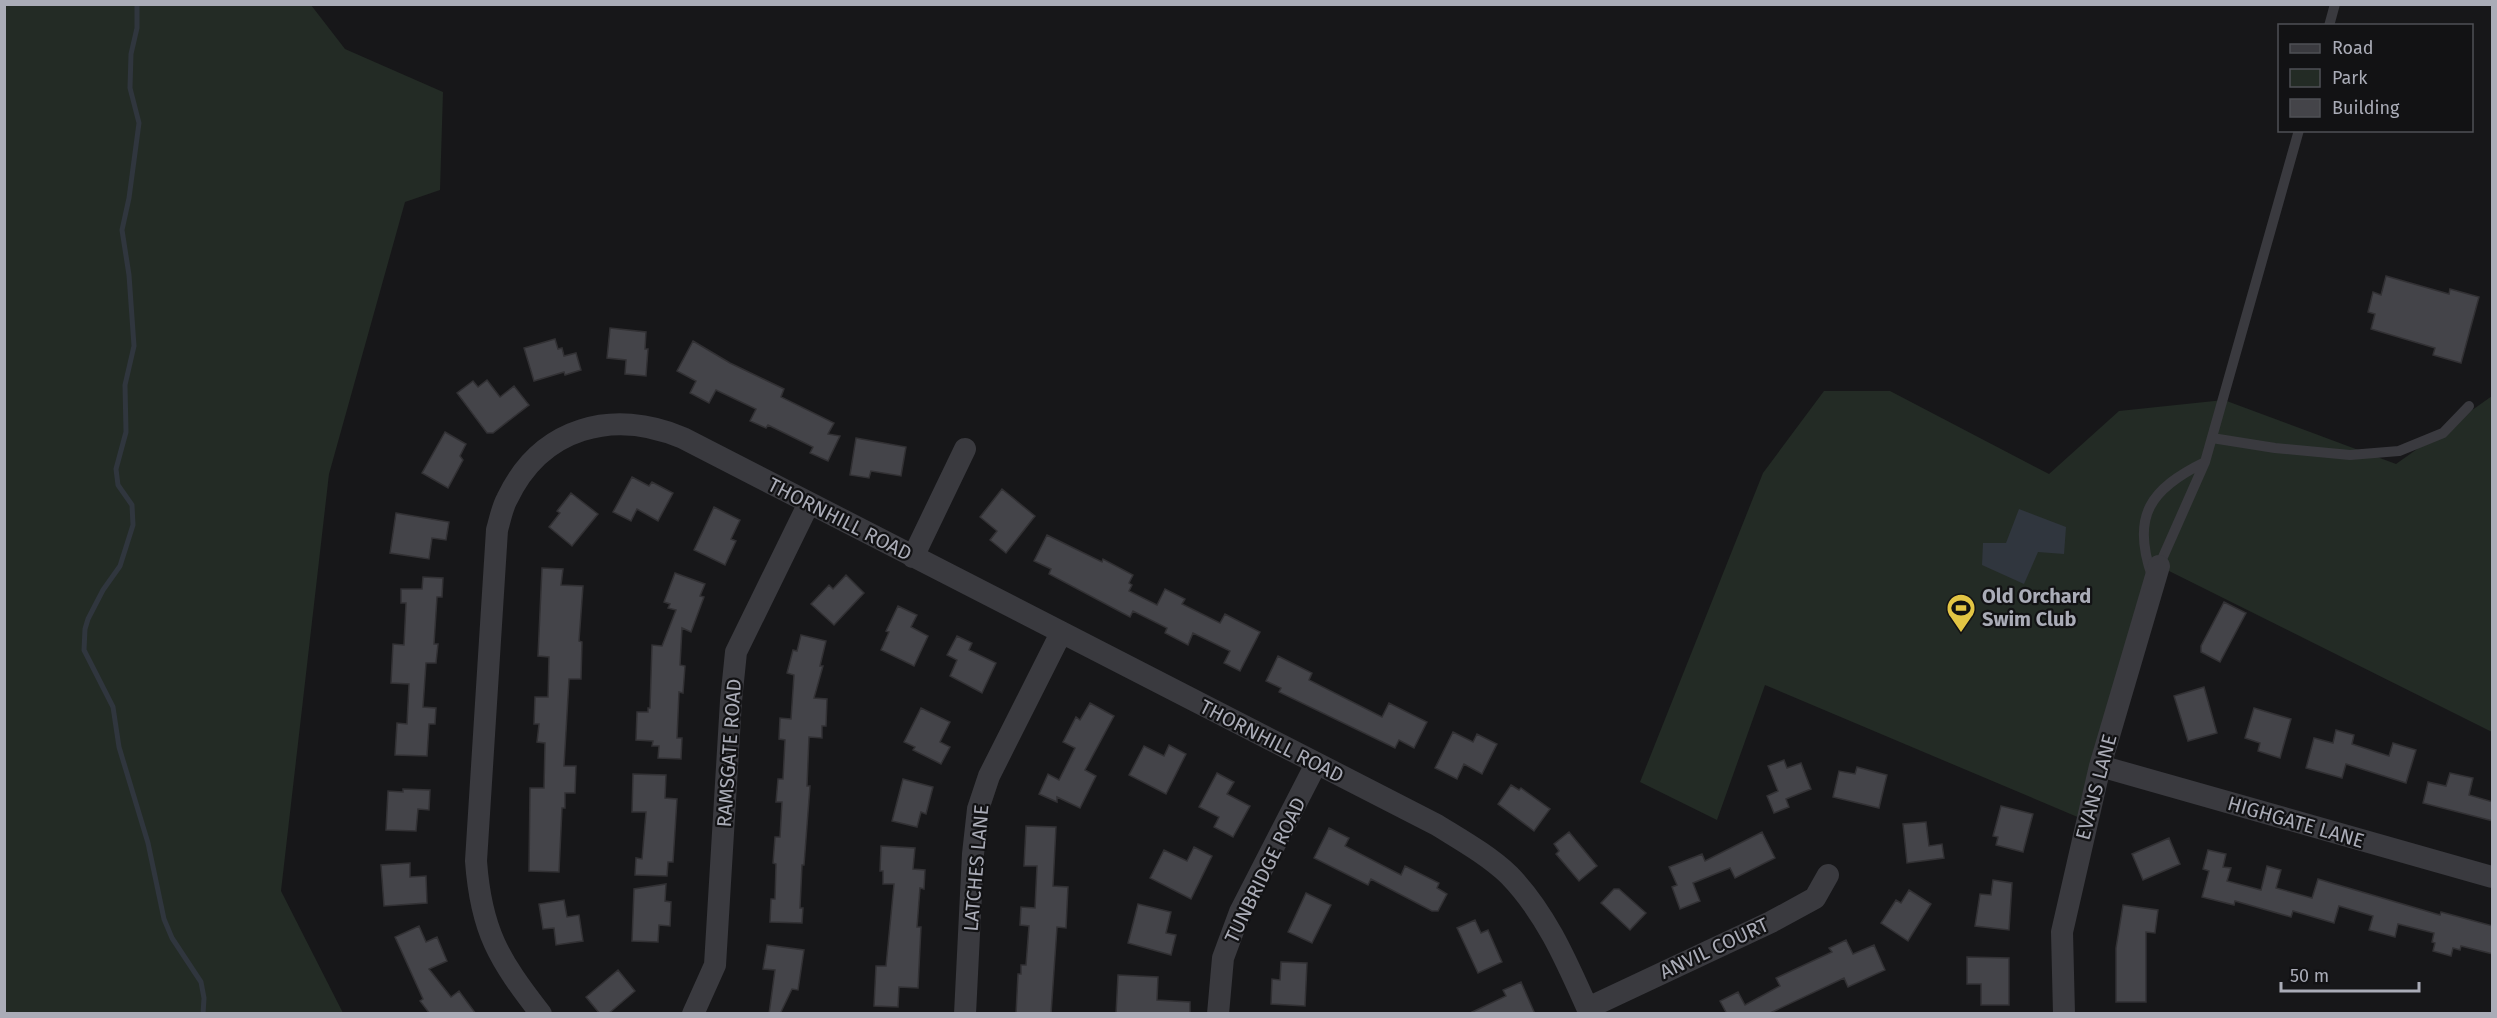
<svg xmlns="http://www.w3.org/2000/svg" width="2497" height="1018" font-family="'Fira Sans',sans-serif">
  <rect width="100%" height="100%" fill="#171719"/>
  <path fill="#232b25" d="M5 4 311 5 345 49 443 92 440 190 405 202 329 474 281 891 343 1013H5Z
    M1824 391H1890L2049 474 2119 411 2224 400 2396 464 2492 396V732L2159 566 2087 821 1765 685 1717 820 1640 782 1763 473Z"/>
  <path fill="#30363e" d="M2019 509 2066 527 2064 554 2038 552 2024 584 1982 565 1983 543H2006Z"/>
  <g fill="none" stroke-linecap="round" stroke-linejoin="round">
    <path stroke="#30363e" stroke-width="5" d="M137 4V28L131 54 130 88 139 123 129 198 122 230 129 275 134 346 125 385 126 432 116 469 118 485 132 505 133 525 120 566 103 590 88 619 85 629 84 650 113 707 119 747 148 843 164 919 172 938 201 982 204 998 203 1014"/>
  </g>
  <path fill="#444449" stroke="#323134" stroke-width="1.5" d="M2386 276 2449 294 2450 289 2479 297 2461 363 2433 355 2435 348 2371 329 2375 314 2368 312 2373 292 2381 295Z
    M610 328 646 332 645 349H648L646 376 625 374 626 360 607 358Z
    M555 339 558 349 562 348 564 356 576 353 581 370 565 375 564 372 534 381 524 348Z
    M693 341 730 363 784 389 781 397 834 423 828 434 840 436 828 461 810 453 813 447 768 425 766 428 750 421 756 409 716 390 709 403 690 393 696 381 677 371Z
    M487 380 500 397 514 386 529 405 493 433H487L457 393 473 381 478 387Z
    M445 432 466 444 460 456 463 460 448 488 422 473Z
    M856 438 906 447 901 476 871 471 869 478 850 475Z
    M632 477 649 486 652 482 673 493 658 521 637 509 631 521 613 512Z
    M1002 489 1035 516 1006 553 990 540 997 531 980 517Z
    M571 493 598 514 572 546 549 527 560 513 557 511Z
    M714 507 740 520 731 539 736 541 725 565 694 550Z
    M396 513 449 522 446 540 432 538 429 559 390 553Z
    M1047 535 1102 562 1103 559 1133 575 1129 583 1132 585 1129 591 1157 605 1165 589 1185 599 1182 604 1220 623 1225 614 1260 632 1240 671 1224 663 1230 651 1193 633 1188 645 1165 633 1167 628 1133 611 1130 617 1049 574 1051 569 1034 561Z
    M542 568 563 569 561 585 583 586 579 641 582 642 581 679H569L564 766H576L575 793H565V808H562L559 872 529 871 530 788H544L545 743 537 742 539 724H534L535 697H548L549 657 538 656Z
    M675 573 705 584 700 596 704 597 691 632 682 628 680 665 685 666 683 693 679 692 677 738H682L681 759 658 758 659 746H652L653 741 636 740 637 712H648V708H650L652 645 662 646 676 610 668 608 670 604 664 602Z
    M846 575 864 593 834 625 811 604 829 585 833 589Z
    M423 577 443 578 442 597H437L434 644H438L436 663H426L423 707 436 708 435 724H429L427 756 395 755 397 723 407 724 409 684 391 683 393 644 404 645 406 603H401V589H422Z
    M2224 602 2246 613 2220 662 2201 652V646Z
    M898 606 917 615 911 627 928 636 914 666 881 650 889 632 886 631Z
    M801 635 826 641 820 666H823L814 698 827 699 826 726H822V738L809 737 807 786H810L804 865H802L800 908H803L802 923 770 922 771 899H775L776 864 773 863 775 837H780L782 802H776L778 779H783L785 740 779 739 780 718 791 719 794 675 787 673 793 650 797 651Z
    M957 636 972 643 969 650 996 663 982 693 950 676 957 660 947 655Z
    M1278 656 1312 673 1309 680 1382 717 1389 703 1427 722 1414 748 1399 740 1395 748 1279 692 1281 688 1266 681Z
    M2204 687 2217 733 2188 741 2174 696Z
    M1090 703 1114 716 1085 770 1096 776 1080 808 1057 797V802L1039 794 1048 774 1059 780 1075 748 1063 742 1076 717 1080 720Z
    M921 708 950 722 940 742 950 747 941 764 913 750 915 747 904 742Z
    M2254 708 2291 719 2280 758 2258 751 2260 743 2245 738Z
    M2336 730 2354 735 2352 744 2389 756 2393 743 2416 750 2406 783 2346 764 2342 778 2306 768 2314 738 2333 743Z
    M1453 732 1473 742 1477 734 1497 744 1482 774 1464 764 1457 779 1435 768Z
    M1169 745 1186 754 1166 794 1129 775 1144 746 1164 756Z
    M1784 760 1787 768 1801 763 1811 789 1786 799 1789 807 1774 813 1767 796 1778 791 1768 766Z
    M1857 767 1887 775 1879 808 1833 797 1839 771 1855 774Z
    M1217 773 1234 782 1227 794 1250 806 1233 837 1214 827 1219 817 1199 807Z
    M2450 773 2473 778 2469 795 2493 802V821L2423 803 2428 782 2446 786Z
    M633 774 666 775 665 798 677 799 673 862H668L667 876 635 875 636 858 642 859 646 812H632Z
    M903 779 933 787 926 814 921 812 917 827 892 821Z
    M1511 785 1519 790 1521 788 1550 809 1534 831 1498 804Z
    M403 789 430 790 429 810 418 809 416 831 386 830 388 791 403 792Z
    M2001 806 2033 814 2023 852 1996 845 1998 837 1993 836Z
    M1926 822 1929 846 1942 844 1944 858 1907 863 1903 824Z
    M1026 826 1056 827 1053 886 1068 887 1066 928 1057 927 1051 1014H1016L1018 974H1021V965H1026L1029 926 1020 925 1021 907 1035 908 1037 866H1024Z
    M1329 828 1349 838 1345 846 1401 875 1405 866 1439 883 1437 888 1447 894 1438 911H1432L1371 879 1368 885 1314 858Z
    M1569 832 1597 866 1579 881 1556 854 1559 851 1554 844Z
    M1762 832 1775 858 1735 878 1730 868 1693 883 1700 901 1680 909 1672 887 1677 885 1669 867 1702 854 1705 861Z
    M2169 838 2180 864 2143 880 2132 854Z
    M881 846 915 848 913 869 925 870 924 889 920 888 917 927H921L918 988 899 987 898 1007 874 1006 876 966H886L894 884H883V871H880Z
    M1194 847 1212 856 1191 899 1150 878 1164 850 1187 861Z
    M2208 850 2226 854 2223 867 2231 868 2227 881 2261 890 2267 866 2281 870 2276 888 2312 898 2318 879 2440 915 2441 912 2493 926V954L2461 946 2460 950 2453 948 2451 956 2433 951 2435 943 2432 942 2434 933 2398 924 2395 937 2369 930 2373 916 2339 906 2334 923 2293 911 2291 917 2235 901 2234 905 2202 897 2209 871 2203 869Z
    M410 863V877L426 876 427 903 384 906 381 865Z
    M1993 880 2012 883 2009 930 1975 926 1980 894 1991 895Z
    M666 884 665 901 671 902 670 926 659 925 658 942 632 941 634 889Z
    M1614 889H1619L1646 913 1630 930 1601 903Z
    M1909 890 1931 904 1908 941 1881 923 1896 900 1901 903Z
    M1306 893 1331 905 1312 943 1288 932Z
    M564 900 567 917 579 915 583 941 556 945 554 928 543 929 539 904Z
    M1138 904 1171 912 1166 933 1176 935 1171 955 1128 943Z
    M2123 905 2158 910 2155 933 2146 932V1002H2116V948Z
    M1475 920 1481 933 1488 930 1502 962 1478 973 1457 928Z
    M419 926 426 942 437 937 447 961 429 969 451 997 459 991 476 1014H430L420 1001 423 999 395 937Z
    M1846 940 1853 954 1874 945 1885 970 1848 987 1844 978 1768 1014H1727L1720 1001 1738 992 1745 1005 1780 986 1776 978 1832 952 1829 948Z
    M767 945 804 950 798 990 792 989 780 1014H769L775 970 763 969Z
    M1967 957 2009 958V1005H1981V984H1967Z
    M1281 962 1307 963 1305 1006 1271 1004 1272 979 1280 980Z
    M618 970 635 991 608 1014H600L586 997Z
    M1118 975 1158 977 1157 1000 1190 1002V1014H1116Z
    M1521 982 1535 1014H1468L1506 996 1503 990Z"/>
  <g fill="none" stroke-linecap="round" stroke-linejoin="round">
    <path stroke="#3a3a3f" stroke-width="10" d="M2329 26 2335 4
      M2212 438 2275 448 2350 455 2399 451 2443 433 2469 406
      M2159 566 2205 462 2299 130
      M2152 576C2131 516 2150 489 2205 462"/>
    <path stroke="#3a3a3f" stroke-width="22" d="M913 557 965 449
      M2100 766 2492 877
      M1588 1008 1771 922 1815 898 1828 875
      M541 1014C499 960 481 931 476 861L497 530C500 520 502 508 507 499 541 427 613 408 683 438L1437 825C1461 840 1488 855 1509 875 1547 914 1568 965 1590 1014
      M693 1014 715 965 731 701 736 652 809 503
      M965 1014 973 854 978 809 989 776 1061 633
      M1218 1014 1223 958 1240 912 1316 764
      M2064 1014 2062 932 2100 766 2159 566"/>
  </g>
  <defs>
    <g id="stadium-pin" transform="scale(1.5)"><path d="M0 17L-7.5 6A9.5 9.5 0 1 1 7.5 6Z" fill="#e3c544" stroke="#121214"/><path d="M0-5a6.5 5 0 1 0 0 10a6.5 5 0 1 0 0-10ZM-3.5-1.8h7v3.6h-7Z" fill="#111"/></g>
  </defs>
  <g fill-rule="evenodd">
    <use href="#stadium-pin" x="1961" y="608"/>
  </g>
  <g text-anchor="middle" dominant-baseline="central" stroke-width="4.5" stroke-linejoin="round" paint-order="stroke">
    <g font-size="20" fill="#aaacb7" stroke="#121214">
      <text transform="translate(840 519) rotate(27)">THORNHILL ROAD</text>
      <text transform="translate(1272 741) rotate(27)">THORNHILL ROAD</text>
      <text transform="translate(729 753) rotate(-86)">RAMSGATE ROAD</text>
      <text transform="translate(2096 787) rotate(-75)">EVANS LANE</text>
      <text transform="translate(2296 822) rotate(16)">HIGHGATE LANE</text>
      <text transform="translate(976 868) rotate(-85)">LATCHES LANE</text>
      <text transform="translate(1265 870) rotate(-64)">TUNBRIDGE ROAD</text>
      <text transform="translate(1714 948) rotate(-25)">ANVIL COURT</text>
    </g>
    <g font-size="20" font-weight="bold" fill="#aaacb7" stroke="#121214" text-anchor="start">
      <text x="1982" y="596">Old Orchard<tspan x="1982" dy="23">Swim Club</tspan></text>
    </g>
  </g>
  <rect width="2497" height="1018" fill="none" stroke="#aaacb7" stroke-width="12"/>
  <rect x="2278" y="24" width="195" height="108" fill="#121214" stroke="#4f5055" stroke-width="1.5"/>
  <rect x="2290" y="44" width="30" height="9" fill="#3a3a3f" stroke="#4f5055" stroke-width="1.5"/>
  <text x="2332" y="54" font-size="18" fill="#aaacb7">Road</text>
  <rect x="2290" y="69" width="30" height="18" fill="#232b25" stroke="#4f5055" stroke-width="1.5"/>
  <text x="2332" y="84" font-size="18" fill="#aaacb7">Park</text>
  <rect x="2290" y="99" width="30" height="18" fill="#444449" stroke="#4f5055" stroke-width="1.5"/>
  <text x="2332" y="114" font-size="18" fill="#aaacb7">Building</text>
  <path d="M2281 982v9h138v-9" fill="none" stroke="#aaacb7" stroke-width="3"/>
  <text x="2290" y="982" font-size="18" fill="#aaacb7" stroke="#121214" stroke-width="4.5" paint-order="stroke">50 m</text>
</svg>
